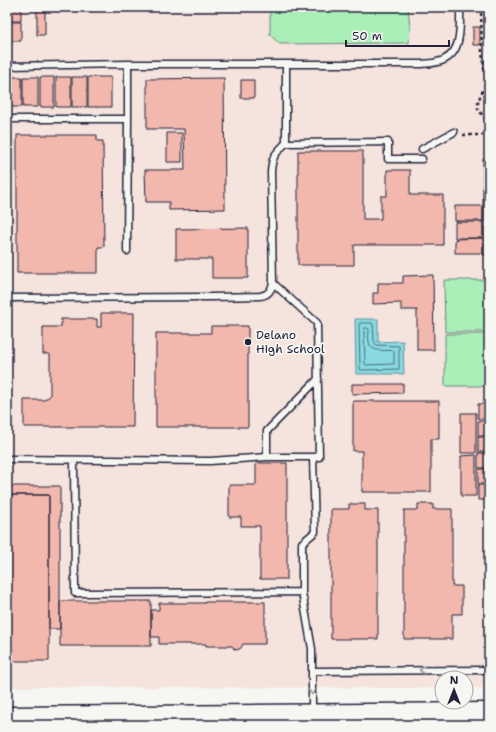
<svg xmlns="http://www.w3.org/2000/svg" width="496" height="732" font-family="'Shantell Sans',sans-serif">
  <rect width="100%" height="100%" fill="#f6f6f2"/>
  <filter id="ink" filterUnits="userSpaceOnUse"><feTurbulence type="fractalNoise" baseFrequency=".025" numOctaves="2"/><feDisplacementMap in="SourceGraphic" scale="8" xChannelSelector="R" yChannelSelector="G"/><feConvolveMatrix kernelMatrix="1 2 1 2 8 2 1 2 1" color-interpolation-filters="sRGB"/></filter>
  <g filter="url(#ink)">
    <path fill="#f5e3dd" d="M7 7H489V688H466V678H442V688L7 687Z"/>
    <path fill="#aaeeb8" stroke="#66887a" d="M270 7H408L410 27 409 43 280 44 270 35Z
      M444 280H489V332H445Z
      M445 334H489V386H445Z"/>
    <path fill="#89dae0" stroke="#60909e" d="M355 319H378V342L403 341 404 374H356Z"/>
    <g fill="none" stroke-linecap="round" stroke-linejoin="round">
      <path stroke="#4b6c7d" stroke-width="1" d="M360 323H372L373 324 374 341 376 345 399 346V369L361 370 360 369 359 325Z
        M365 328H367L369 329C369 333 368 338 369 342 371 354 386 349 394 351V364L366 365 365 364 364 330Z"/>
    </g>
    <path fill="#f3b8ad" stroke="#22223b" d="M7 7H21V21H7Z
      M37 7H45V35H37Z
      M7 22H21V41H7Z
      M473 27H480V45H473Z
      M8 77H22V107H8Z
      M23 77H38V107H23Z
      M40 77H54V107H40Z
      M56 77H71V107H56Z
      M72 77H87V107H72Z
      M88 77H111V107H88Z
      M224 78 225 209 169 210V202H146L145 170H185L184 129H147V79Z
      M241 80H254V98H241Z
      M167 133H182V162H167Z
      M17 135H97V141H103L104 247H98V273H17Z
      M298 151H363V219H381V196H387V170H410V195H443V245H354V265H298Z
      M483 159H489V255H483Z
      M455 206H483V221H455Z
      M455 222H483V238H455Z
      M248 228V278H212V259H176V229Z
      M483 238V253H455V239Z
      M433 275 434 350H417V310H401V303L373 304V293H378V283H403V276Z
      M101 313H134L133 427H24V400H44L50 396V354H43V327H61V319H97V327H101Z
      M211 326H248V427H156V333H211Z
      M352 384H403V393L352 394Z
      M353 401H439V439H431V492H362V451H353Z
      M478 404H489V419H478Z
      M461 413H476V453H461Z
      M478 421H489V436H478Z
      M478 437H489V452H478Z
      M478 453H489V468H478Z
      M476 455V496H461V456Z
      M256 463H287V579H260V526H241V517H229V485H256Z
      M478 469H489V484H478Z
      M478 485H489V500H478Z
      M7 486H60V629H49V495H7Z
      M7 495H49V661H7Z
      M349 504H365V510H378V639H331V509H349Z
      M418 504H433V509H452V586H462V614H452V639H404V510H418Z
      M60 601H151V646H60Z
      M205 602H265V644H243L241 648 237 650 234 649 232 646H206V644H159V637H151V610H159V603H205Z"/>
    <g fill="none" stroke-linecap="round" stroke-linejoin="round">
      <g stroke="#22223b" stroke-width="9">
        <path id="service" d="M7 66 128 64H421C426 63 432 64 437 62 463 57 460 28 460 7
          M7 119H128V64
          M286 143 388 142V159H422
          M422 149 454 132
          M127 251 128 119
          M7 298 213 297 260 296C268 295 271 291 273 283
          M267 457V431L318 379
          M7 459 210 461 267 457H319L317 323 273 283 271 172C272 156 275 154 286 143V64
          M74 460 75 593 302 592
          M312 671 489 670
          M312 711V649L302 592V543L315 532 313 457"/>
      </g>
      <g stroke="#22223b" stroke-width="21">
        <path id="secondary" d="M7 716 489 712"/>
      </g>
      <path stroke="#22223b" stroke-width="2.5" stroke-dasharray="3 3" stroke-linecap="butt" d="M481 7 482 53 486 79 484 88 478 101V109L489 124
        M463 135H489"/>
      <use href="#service" stroke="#f6f6f2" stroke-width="6"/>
      <use href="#secondary" stroke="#f6f6f2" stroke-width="18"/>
    </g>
    <defs><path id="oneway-chevron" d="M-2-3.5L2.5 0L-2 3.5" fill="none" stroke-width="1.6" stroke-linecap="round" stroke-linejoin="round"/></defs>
    <g stroke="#9797a0">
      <use href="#oneway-chevron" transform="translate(422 670) rotate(180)"/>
      <use href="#oneway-chevron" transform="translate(312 692) rotate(90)"/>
    </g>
  </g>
  <circle fill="#22223b" stroke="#f6f6f2" stroke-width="1.5" cx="248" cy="342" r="4"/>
  <g text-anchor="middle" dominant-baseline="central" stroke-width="3.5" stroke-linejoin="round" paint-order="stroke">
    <g font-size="12" fill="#22223b" stroke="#f6f6f2" text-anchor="start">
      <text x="256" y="335">Delano<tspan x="256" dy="14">High School</tspan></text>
    </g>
  </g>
  <rect width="496" height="732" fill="none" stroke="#f6f6f2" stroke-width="24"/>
  <rect x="12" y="12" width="472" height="708" fill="none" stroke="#22223b" stroke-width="1.5" filter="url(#ink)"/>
  <g transform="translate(454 690)"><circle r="19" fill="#f6f6f2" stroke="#a1a1a9"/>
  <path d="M0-3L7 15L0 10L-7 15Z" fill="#22223b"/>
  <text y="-6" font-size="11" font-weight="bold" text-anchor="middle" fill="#22223b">N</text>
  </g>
  <path d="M346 40v6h103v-6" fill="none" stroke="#22223b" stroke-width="2"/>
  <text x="352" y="40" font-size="12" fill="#22223b" stroke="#f6f6f2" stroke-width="3" paint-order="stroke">50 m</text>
</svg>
